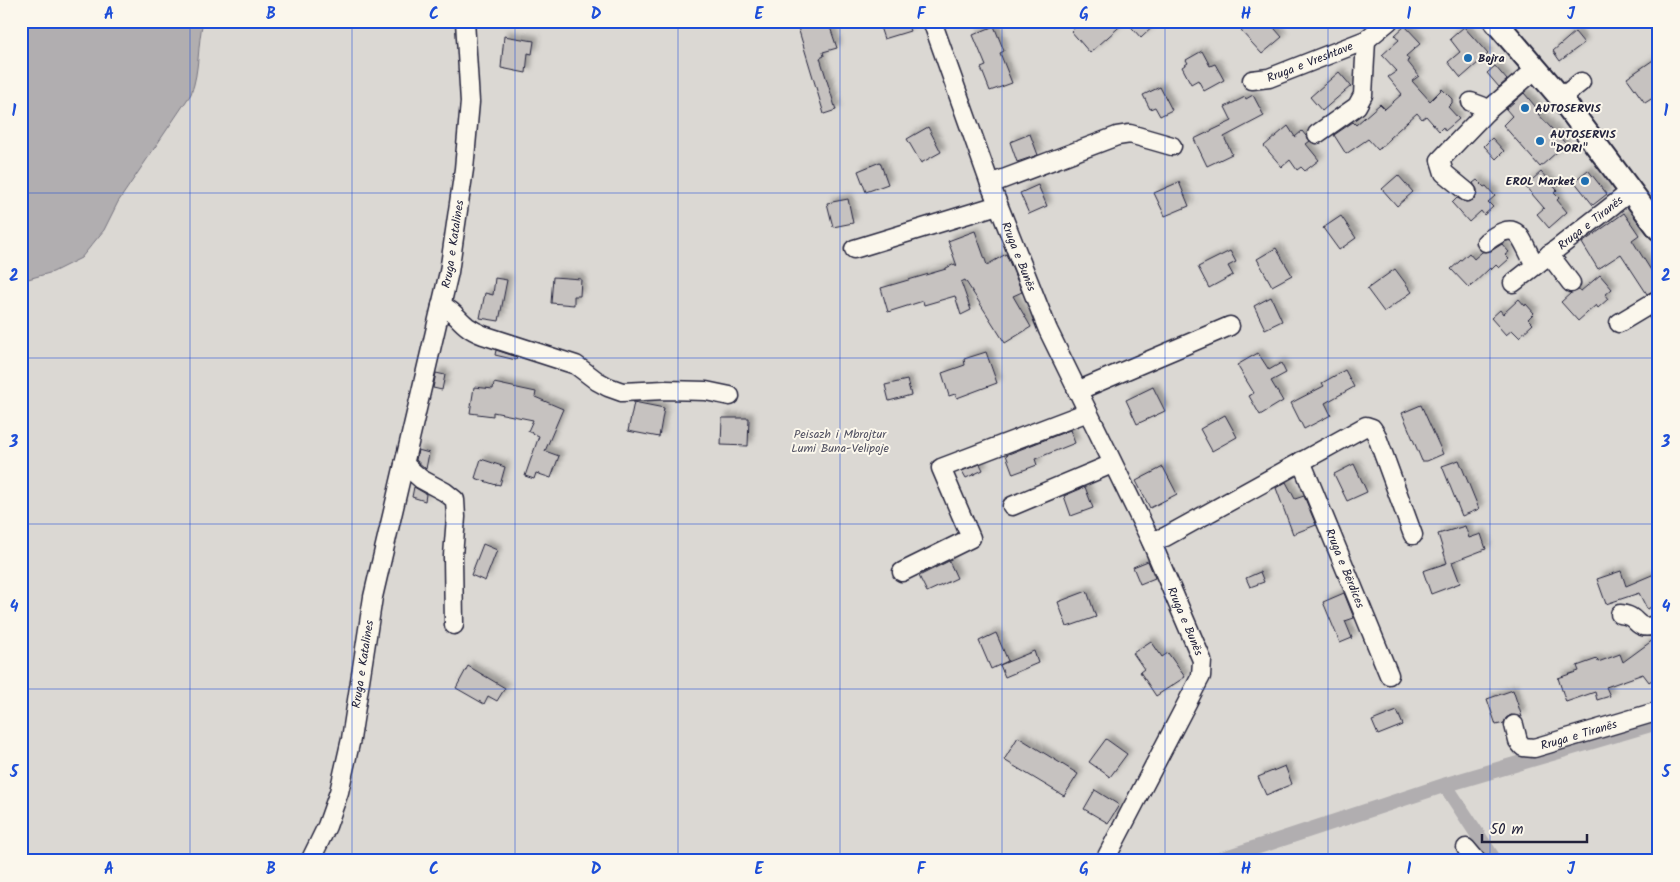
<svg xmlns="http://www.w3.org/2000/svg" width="1680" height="882" font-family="Kalam,sans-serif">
  <defs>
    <filter id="shadow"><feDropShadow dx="4.5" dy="-4.5" stdDeviation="2.5" flood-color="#0004"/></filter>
  </defs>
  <rect width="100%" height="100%" fill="#fbf7ec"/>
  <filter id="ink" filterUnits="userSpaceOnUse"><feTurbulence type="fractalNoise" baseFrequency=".02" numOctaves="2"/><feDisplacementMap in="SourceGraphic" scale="10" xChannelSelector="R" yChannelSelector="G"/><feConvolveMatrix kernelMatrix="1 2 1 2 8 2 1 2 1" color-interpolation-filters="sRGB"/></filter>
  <g filter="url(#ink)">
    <path fill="#dbd8d3" stroke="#7e7d87" d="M21 21H1659V861H21Z"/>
    <path fill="#b1aeb0" stroke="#787681" d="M21 21H203C197 46 200 70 191 94L118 202 104 230 81 258 53 272 21 281Z"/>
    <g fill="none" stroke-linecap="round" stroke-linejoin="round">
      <path stroke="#b1aeb0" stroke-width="15" d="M1445 785 1495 861
        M1215 861 1445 785 1659 722"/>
    </g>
    <path fill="#c6c2c0" stroke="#22223b" filter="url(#shadow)" d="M796 21H828L837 48 823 52 824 56 820 58 836 110 824 114Z
      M878 21H906L910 31 884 39Z
      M1082 21H1126L1090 53 1071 31Z
      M1126 21H1159L1141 38Z
      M1259 21H1268L1282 37 1262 54 1241 31Z
      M994 26 1004 51 1000 53 1012 83 990 91 981 68 986 66 973 35Z
      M1405 26 1421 43 1406 56 1409 60 1407 61 1419 76 1412 81 1430 101 1442 89 1452 99V103L1448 107 1459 119 1445 131 1443 127 1439 131 1426 116 1422 119 1417 113 1389 138 1390 139 1378 150 1368 139 1346 154 1334 135 1353 122 1356 125 1380 104 1385 109 1402 94 1388 77 1397 71 1382 55 1399 40 1395 35Z
      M1464 27 1488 54 1461 78 1448 62 1460 52 1450 39Z
      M1575 32 1584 43 1560 61 1553 51Z
      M504 36 534 41 532 54 528 53 526 73 501 68Z
      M1202 51 1210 66 1215 64 1224 80 1204 91 1198 80 1191 84 1182 67 1188 63 1186 60Z
      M1659 56V94L1645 103 1627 78Z
      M1495 66 1507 80 1499 87 1487 73Z
      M1339 72 1351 86 1322 111 1310 97Z
      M1160 87 1172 110 1160 116 1155 107 1150 109 1143 95Z
      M1524 93 1540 112 1538 114 1566 144 1540 167 1503 125 1512 116 1506 109Z
      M1253 95 1264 116 1224 137 1232 154 1207 166 1194 139 1232 121 1225 107 1245 97 1246 99Z
      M1288 126 1295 137 1302 131 1310 141 1306 144 1319 160 1305 171 1301 167 1297 170 1290 160 1282 167 1264 146Z
      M928 127 941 152 921 163 907 139Z
      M1030 134 1038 155 1017 162 1010 142Z
      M1492 138 1504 151 1496 159 1484 146Z
      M880 162 888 184 866 192 858 171Z
      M1588 170 1607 194 1593 205 1574 181Z
      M1541 172 1557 190 1554 193 1559 198 1557 200 1567 212 1549 228 1537 214 1544 208 1525 186Z
      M1398 175 1413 192 1397 206 1382 189Z
      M1477 180 1484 187 1486 186 1495 196 1488 202 1493 207 1484 215 1481 211 1469 222 1452 203 1457 198 1466 202 1475 199 1477 194V189L1473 183Z
      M1179 182 1189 206 1165 216 1154 193Z
      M1038 185 1047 206 1029 214 1020 193Z
      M848 199 853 223 833 227 827 203Z
      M1624 213 1639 235 1632 240 1659 283V288L1647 294 1621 254 1598 269 1582 243Z
      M1341 216 1356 238 1339 250 1323 228Z
      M975 231 987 265 1006 254 1022 292 1013 296 1031 327 1005 343 965 280 961 282 971 310 961 315 955 296 924 305 923 301 888 312 881 288 946 269V268L955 264V266H957L948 241Z
      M1502 244 1509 252 1505 255 1509 259 1499 268 1496 265 1491 270 1490 268 1469 288 1451 269 1469 253 1474 259 1482 252 1491 251Z
      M1276 248 1292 275 1272 286 1257 259Z
      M1230 251 1236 262 1228 266 1233 275 1209 288 1198 267Z
      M1395 269 1412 292 1384 312 1367 289Z
      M1600 275 1612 289 1605 295 1608 299 1598 308 1596 305 1578 321 1561 302 1571 293 1579 290 1581 291Z
      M553 277 581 279 580 296H574V305L551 303Z
      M495 278 507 280 499 321 480 318 485 293 493 295Z
      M1271 297 1282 321 1265 329 1254 306Z
      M1519 299 1525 306 1526 304 1534 313 1528 319 1533 324 1519 337 1512 330 1506 335 1491 318 1500 310 1503 314Z
      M1659 312V336L1649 317Z
      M496 350 517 357 516 360 495 355Z
      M986 352 997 383 957 398 955 394 949 396 942 373 965 365 964 359Z
      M1258 353 1269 370 1281 363 1286 373 1271 381 1283 401 1260 415 1249 396 1254 393 1237 365Z
      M1345 370 1354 387 1325 403 1331 415 1304 429 1291 403 1324 386 1322 383Z
      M436 373 445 375 442 390 433 388Z
      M907 380 911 395 889 401 885 385Z
      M494 383 536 392 535 397 563 409 545 451 559 456 551 478 536 473 534 479 525 476 539 436 528 431 533 420 493 412V416L470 413 474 387 493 389Z
      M1153 387 1165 411 1137 424 1126 400Z
      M634 402 664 408 659 437 628 431Z
      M1421 405 1443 454 1427 461H1422L1402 413Z
      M1225 415 1237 437 1212 451 1200 429Z
      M722 418H749L748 446 721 445Z
      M1070 430 1075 443 1035 459 1037 465 1013 474 1006 455Z
      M418 450 429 453 426 469 416 460Z
      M481 459 505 467 500 485 496 484V485L475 478Z
      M1459 460 1479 509 1462 516 1442 466Z
      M980 464 983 470 966 478 962 471Z
      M1354 464 1367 492 1347 501 1334 474Z
      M1163 467 1177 494 1150 508 1136 481Z
      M1286 482 1295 499 1304 496 1316 525 1293 534 1276 488Z
      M414 487 426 494 425 501 412 497Z
      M1085 487 1093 508 1071 516 1064 496Z
      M1465 526 1469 538 1481 534 1486 549 1452 562 1460 583 1431 594 1423 571 1447 563 1438 534Z
      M483 544 497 550 485 581 471 575Z
      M949 561 957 578 927 592 919 576Z
      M1148 561 1155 578 1140 584 1133 567Z
      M1621 571 1626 586 1659 572V604L1647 609 1639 593 1606 604 1597 579Z
      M1260 572 1264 582 1250 587 1246 578Z
      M1087 591 1096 617 1067 627 1058 602Z
      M1344 593 1354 618 1345 621 1352 638 1340 643 1323 602Z
      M996 633 1008 661 991 669 979 641Z
      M1653 640 1659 648V675L1649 682 1643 674 1606 687 1610 696 1597 700 1595 692 1566 702 1558 678 1579 671 1577 666 1597 659 1598 662 1620 654 1623 662Z
      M1151 641 1162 657 1168 653 1185 677 1156 696 1140 672 1144 669 1133 653Z
      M1034 651 1038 663 1005 677 1000 665Z
      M468 666 505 688 497 701 488 696 484 704 456 688Z
      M1513 690 1522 717 1511 715 1506 718 1504 723 1496 725 1487 699Z
      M1397 711 1403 725 1378 735 1372 721Z
      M1018 737 1078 774 1064 796 1004 760Z
      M1106 739 1127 754 1110 777 1089 762Z
      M1285 766 1292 784 1266 795 1258 777Z
      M1095 790 1119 805 1108 823 1084 809Z"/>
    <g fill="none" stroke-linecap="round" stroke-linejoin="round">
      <g stroke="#22223b" stroke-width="21">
        <g id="minor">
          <path id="s1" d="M932 21 990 184 1048 330 1151 541 1202 660 1201 676 1105 860"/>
          <path id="s2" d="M1252 80 1269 78 1366 40 1389 21"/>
          <path d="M1561 98 1581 82"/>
          <path d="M1471 102 1482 106 1486 112"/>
          <path d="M1317 134 1357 106 1363 95 1366 40"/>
          <path d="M990 184 1117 136 1130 134 1172 146"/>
          <path d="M1467 192 1444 173 1440 160 1486 112 1536 69"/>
          <path d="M1486 242C1520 217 1519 237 1535 265"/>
          <path d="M854 249 998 205"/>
          <path d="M1549 254 1571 283"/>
          <path id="s3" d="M1513 283 1631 191"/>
          <path d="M441 306C453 309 458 320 468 327 472 330 478 333 483 335L576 365 597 381 608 387 622 392 665 390 706 391 730 396"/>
          <path d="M1619 323 1659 299"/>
          <path d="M1077 391 1230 326"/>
          <path id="s4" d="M1301 461 1389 675"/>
          <path d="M404 464 421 479 445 492 455 500 456 517 453 556 454 625"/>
          <path d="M1012 506 1112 464"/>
          <path d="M1151 541 1165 537 1366 426 1372 428 1376 434 1413 535"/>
          <path d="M902 572 971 538 941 468 1088 412"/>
          <path d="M1620 614C1642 616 1632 633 1659 624"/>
          <path id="s5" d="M1514 725 1518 741 1523 747 1534 748 1659 711"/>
          <path d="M1466 848 1477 861"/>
          <path id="s6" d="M310 861 327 826 339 792 351 739 373 597 449 272 464 169 470 102 465 21"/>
        </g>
      </g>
      <g stroke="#22223b" stroke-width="26">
        <path id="major" d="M1495 21 1561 98 1659 229"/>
      </g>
      <use href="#minor" stroke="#fbf7ec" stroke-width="18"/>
      <use href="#major" stroke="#fbf7ec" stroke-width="22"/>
    </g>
  </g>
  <path fill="none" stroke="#1d4ed8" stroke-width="1" stroke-opacity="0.55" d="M190 21V861M352 21V861M515 21V861M678 21V861M840 21V861M1002 21V861M1165 21V861M1328 21V861M1490 21V861M21 193H1659M21 358H1659M21 524H1659M21 689H1659"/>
  <g fill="#1f6fb2" stroke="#fbf7ec" stroke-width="2">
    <circle cx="1468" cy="58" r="5"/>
    <circle cx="1525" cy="108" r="5"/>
    <circle cx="1540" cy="141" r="5"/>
    <circle cx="1585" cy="181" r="5"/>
  </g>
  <g text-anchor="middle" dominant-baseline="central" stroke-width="4" stroke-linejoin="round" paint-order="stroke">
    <g font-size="12" font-weight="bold" fill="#22223b" stroke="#fbf7ec" text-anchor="start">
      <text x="1478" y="58">Bojra</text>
      <text x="1535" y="108">AUTOSERVIS</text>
      <text x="1550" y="134">AUTOSERVIS<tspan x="1550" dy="14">"DORI"</tspan></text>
      <text x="1575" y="181" text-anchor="end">EROL Market</text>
    </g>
    <g font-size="12" fill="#22223b" stroke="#fbf7ec">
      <text stroke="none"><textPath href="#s2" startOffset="61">Rruga e Vreshtave</textPath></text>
      <text stroke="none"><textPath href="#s3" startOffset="98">Rruga e Tiranës</textPath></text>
      <text stroke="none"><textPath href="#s6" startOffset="635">Rruga e Katalines</textPath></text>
      <text stroke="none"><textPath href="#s1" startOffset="251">Rruga e Bunës</textPath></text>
      <text stroke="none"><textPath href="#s4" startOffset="116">Rruga e Bërdices</textPath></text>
      <text stroke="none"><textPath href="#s1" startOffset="652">Rruga e Bunës</textPath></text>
      <text stroke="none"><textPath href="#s6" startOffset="205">Rruga e Katalines</textPath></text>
      <text stroke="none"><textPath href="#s5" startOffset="82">Rruga e Tiranës</textPath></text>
    </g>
    <g font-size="12" fill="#505061" stroke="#fbf7ec">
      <text x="840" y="434">Peisazh i Mbrojtur<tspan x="840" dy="14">Lumi Buna-Velipoje</tspan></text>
    </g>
  </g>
  <rect width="1680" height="882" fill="none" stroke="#fbf7ec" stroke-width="55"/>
  <path d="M1482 834v8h105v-8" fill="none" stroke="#22223b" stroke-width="2.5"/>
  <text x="1490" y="834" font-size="15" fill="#22223b" stroke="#fbf7ec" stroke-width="4" paint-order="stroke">50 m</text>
  <rect x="28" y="28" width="1624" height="826" fill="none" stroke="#1d4ed8" stroke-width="2"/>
  <g font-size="16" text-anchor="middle" font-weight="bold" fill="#1d4ed8">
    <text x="109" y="19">A</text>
    <text x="271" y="19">B</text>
    <text x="434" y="19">C</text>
    <text x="596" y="19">D</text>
    <text x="759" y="19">E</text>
    <text x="921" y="19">F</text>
    <text x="1084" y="19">G</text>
    <text x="1246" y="19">H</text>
    <text x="1409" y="19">I</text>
    <text x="1571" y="19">J</text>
    <text x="14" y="116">1</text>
    <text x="1666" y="116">1</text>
    <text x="14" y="281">2</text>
    <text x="1666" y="281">2</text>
    <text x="14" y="447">3</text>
    <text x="1666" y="447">3</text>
    <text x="14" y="612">4</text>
    <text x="1666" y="612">4</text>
    <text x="14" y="777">5</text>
    <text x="1666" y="777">5</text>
    <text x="109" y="874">A</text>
    <text x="271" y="874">B</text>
    <text x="434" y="874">C</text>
    <text x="596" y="874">D</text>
    <text x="759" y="874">E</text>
    <text x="921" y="874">F</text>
    <text x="1084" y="874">G</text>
    <text x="1246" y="874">H</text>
    <text x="1409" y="874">I</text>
    <text x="1571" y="874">J</text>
  </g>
</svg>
